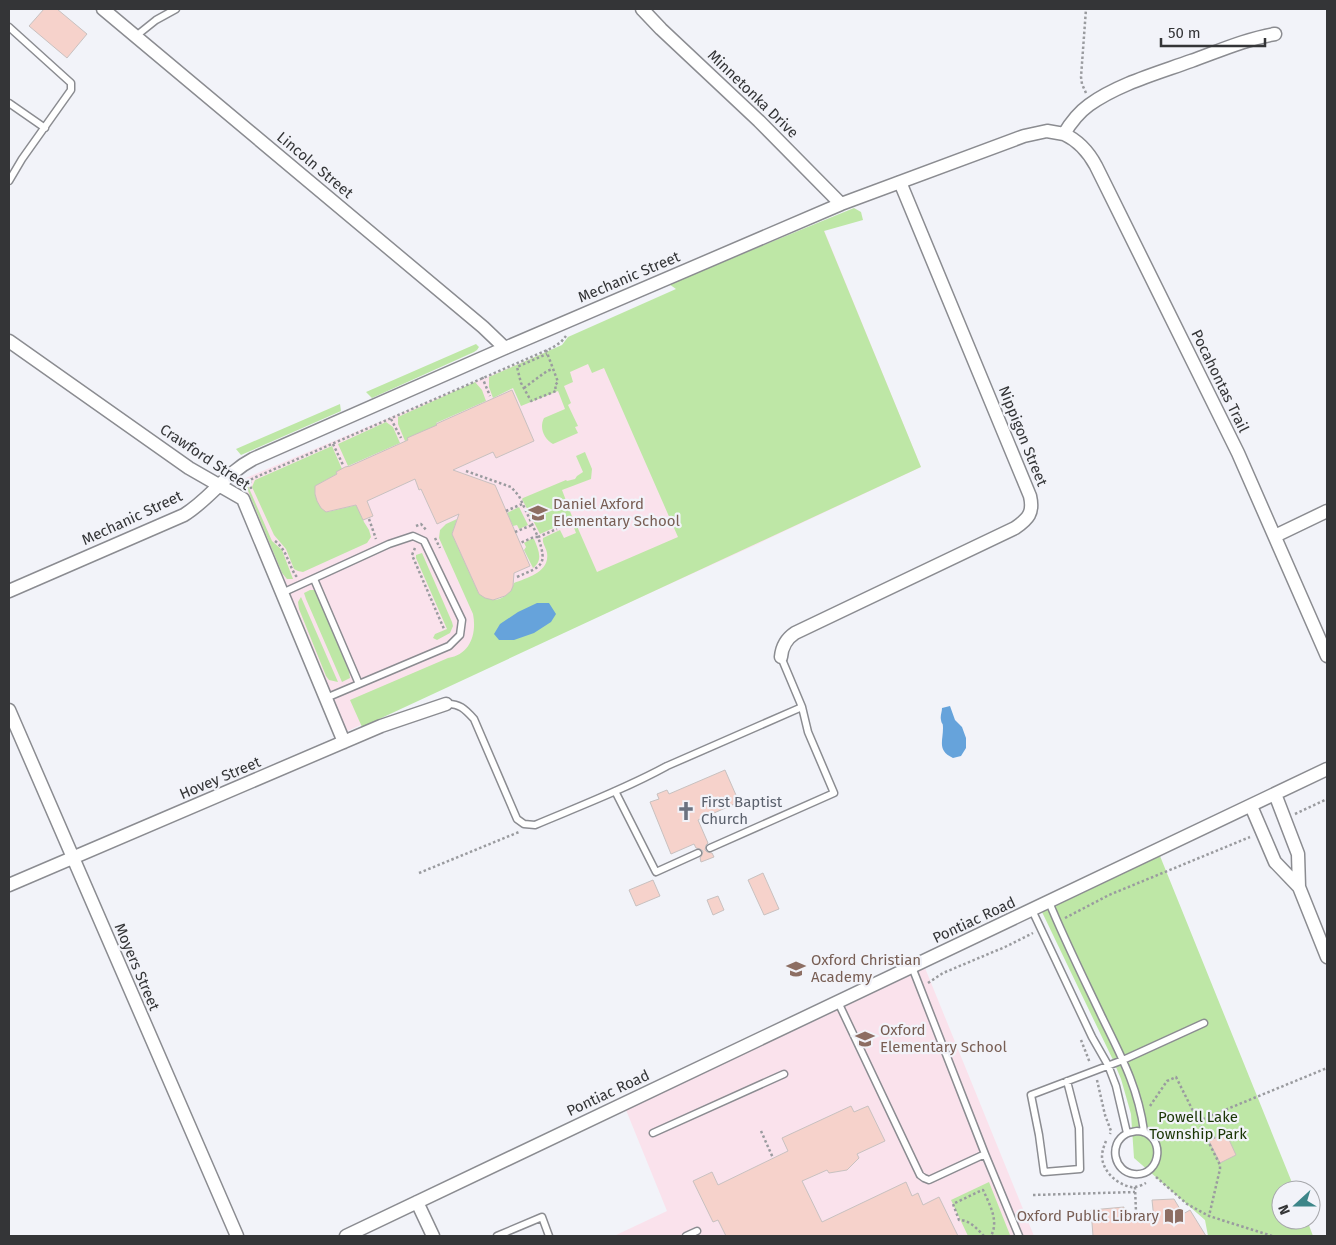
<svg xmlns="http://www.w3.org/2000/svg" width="1336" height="1245" font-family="'Fira Sans',sans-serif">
  <rect width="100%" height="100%" fill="#f2f3f9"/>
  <path fill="#fae2ec" d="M824 230 921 467 751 547 341 734 284 585 241 480 651 308Z
    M925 968 1034 1236H614L667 1211 626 1110Z"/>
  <path fill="#bee7a6" d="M854 208 861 212 863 220 824 231 921 467 362 727 350 700 448 658C470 655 477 634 473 614L439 538 440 530 446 524 457 519 452 534 479 594C483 595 488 598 491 599 502 602 511 592 514 583 527 578 550 572 547 553 546 547 542 544 543 538L560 530 564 538 576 533 573 525 576 524 597 572 678 537 604 368 592 373 588 364 570 372 573 382 564 386 571 403 568 405 578 426 575 427 578 433 553 444C544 439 539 428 544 418L565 409 558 391 521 406 513 388 493 398 489 387V377L562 345 568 337 676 289 669 284Z
    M476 344 479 347 477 350 474 352 372 398 366 392Z
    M475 382 482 390 486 401 436 423 438 429 405 441 398 424V417Z
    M340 404 341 411 241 455 236 449Z
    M386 422 393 427 400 443 348 466 338 444Z
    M332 446 342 469 336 472 337 474 315 486C315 497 318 505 327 512L357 505 364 522 369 530 371 537 367 543 303 572 298 571 294 569 286 549 274 535 252 487 255 480Z
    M585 452 592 469 591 479 562 490 573 519 571 520 569 519 558 524V526L540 534 522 499 523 498 566 480 567 481 575 479 577 476 583 472 576 456Z
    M246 486H248L272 541 282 550 293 579H287L282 573Z
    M519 507 528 525 519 529 517 525 513 526 507 513Z
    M531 539H534C538 549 544 560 533 568L524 550 526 547 524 543Z
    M422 553 452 622 453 626 450 633 437 640 433 638 435 634 447 629 416 558V555Z
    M310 590H314L316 591 349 671 350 678 342 682 306 599 304 593Z
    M301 597 338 682 329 680 326 676 299 609 298 602Z
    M1160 856 1295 1190H1281V1220H1307L1313 1236H1208L1205 1220 1134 1158 1131 1114 1121 1079 1113 1060 1042 912Z
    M989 1182 1010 1235 1006 1236H968L951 1200Z"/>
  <path fill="#66a3db" d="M537 603H549L556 614 551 622 534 633 514 640H499L494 634 500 624 518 612Z
    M950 706 955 720 962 727 966 738V748L961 756 953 758C937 750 943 742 943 728 943 721 942 726 941 720 940 716 942 712 942 708Z"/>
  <path fill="#f6d2cb" stroke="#c8c1c0" d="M44 9H57L87 34 67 58 29 26Z
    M512 390 534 441 496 458 493 452 453 470 495 485 530 566 514 573 513 586 511 591 505 596 493 600 485 598 479 594 452 534 459 514 437 524 421 489 419 490 415 479 367 501 373 516 363 520 356 505 326 512 321 508 317 501 315 494V486L337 474 336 472 345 467 350 466 408 440 407 438 437 425 436 424Z
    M725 770 739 802 698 820 708 843 706 845 705 850 707 852 712 853 714 857 701 862 700 858 702 855 703 851 700 849 696 848 694 844 671 854 650 802 659 799 657 794 667 790 669 794Z
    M763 873 779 909 764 915 748 880Z
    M653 880 660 896 636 906 629 890Z
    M718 896 724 910 713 915 707 900Z
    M851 1106 854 1112 868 1106 885 1141 857 1154 859 1158 847 1170 829 1173 827 1170 802 1181 822 1222 906 1182 912 1196 918 1193 923 1205 939 1197 958 1236H726L718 1220 713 1222 693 1181 712 1172 718 1185 788 1151 782 1138Z
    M1226 1133 1236 1155 1220 1163 1209 1141Z
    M1174 1199 1183 1214 1190 1210 1206 1236H1093L1091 1210 1124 1207 1125 1220 1154 1219 1152 1200Z"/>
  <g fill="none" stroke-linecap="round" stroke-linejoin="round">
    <g stroke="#8b8c91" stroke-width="9">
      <path id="service" d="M9 27 71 83V90L22 159 9 181
        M136 36 156 20 176 9
        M9 103 45 128
        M314 579 359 684
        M282 593 389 544 413 536 424 541 462 620 460 635 449 646 326 698
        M446 704C459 703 465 709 474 719L517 819 524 824 535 825C580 806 625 789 667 766L802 707
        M615 791 656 872 698 853
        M710 848 834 793 808 732 802 707 781 657
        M1049 902C1065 941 1084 979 1102 1017 1121 1056 1138 1087 1144 1131
        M1032 910 1092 1037 1108 1065 1116 1086 1127 1133
        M912 967 985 1154 1019 1236
        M838 1002 920 1175 924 1178 929 1180 985 1154
        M1067 1081 1079 1128 1080 1169 1044 1172 1039 1135 1031 1095 1123 1060 1204 1023
        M1137 1131C1166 1132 1163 1177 1134 1174 1114 1172 1108 1144 1126 1134 1129 1132 1133 1132 1137 1131Z
        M653 1133 784 1074
        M497 1236 542 1217 549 1236
        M686 1236 697 1231"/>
    </g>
    <g stroke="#8b8c91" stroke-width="15">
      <path id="minor" d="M103 9 483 327 505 348
        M642 9 661 29 759 121 841 204
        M1064 134C1079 141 1088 151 1096 166L1238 453 1327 656
        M9 341 189 468 243 499 344 742
        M1275 536 1327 511
        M9 591 184 515C210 499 226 473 253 459L505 348 841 204 1024 136 1047 131 1064 134C1071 122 1078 113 1089 105 1118 84 1158 73 1191 61 1219 51 1246 39 1275 34
        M781 657C782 646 786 639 795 633L1015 528C1028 519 1034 513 1030 496L900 182
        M9 710 237 1236
        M1275 794 1298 854 1299 887 1327 957
        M1251 806 1275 862 1299 887
        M9 885 381 726 446 704
        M417 1202 433 1236
        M346 1236 1327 769"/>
    </g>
    <path stroke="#9a9b9f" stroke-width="2.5" stroke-dasharray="2.5 2.5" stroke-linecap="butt" d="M1086 93 1082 84 1081 77 1086 9
      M546 350 558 382 555 385 556 391 531 401 521 383 517 367 547 354
      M482 377 490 396
      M524 388 547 371 553 369
      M391 419 401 438
      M333 444 343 465
      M466 471 511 487 519 496 538 537H534L520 543
      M251 489 250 480 256 477 552 348 561 342 566 336
      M506 511 522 504
      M369 519 376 539
      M416 526 421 524 427 531
      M515 532 532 525
      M435 538 440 548
      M275 541C287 550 288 564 296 576L297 575
      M415 548 412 555 444 629
      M517 577C542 566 548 566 538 537L557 529
      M1295 814 1327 799
      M419 873 519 832
      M1065 918 1109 895 1250 837
      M928 983 943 973 1005 947 1033 933
      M1081 1040 1090 1063
      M1097 1080 1105 1115 1111 1131 1110 1134
      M1150 1106 1167 1081 1176 1077 1220 1165V1169L1209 1216
      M1198 1121 1327 1068
      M761 1131 773 1158
      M1208 1140 1224 1133
      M1106 1141C1104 1146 1102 1151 1102 1157 1103 1171 1116 1184 1131 1187 1136 1188 1142 1185 1146 1183
      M1156 1177 1187 1204 1209 1216 1272 1236
      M1135 1187 1136 1212
      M1033 1195 1135 1192
      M984 1236C977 1229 970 1220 959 1220L953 1204 978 1192 983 1190C990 1205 999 1221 991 1236"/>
    <use href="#service" stroke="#fff" stroke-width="6"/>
    <use href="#minor" stroke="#fff" stroke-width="12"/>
  </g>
  <defs>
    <g id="school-bare" transform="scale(1.5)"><path d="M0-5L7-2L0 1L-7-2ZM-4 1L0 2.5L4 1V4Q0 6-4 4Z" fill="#8d6e63" stroke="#f2f3f9" stroke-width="2.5" paint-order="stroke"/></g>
    <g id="church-bare" transform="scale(1.5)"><path d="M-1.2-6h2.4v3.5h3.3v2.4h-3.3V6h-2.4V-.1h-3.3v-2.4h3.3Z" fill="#6b7280" stroke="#f2f3f9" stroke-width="2.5" paint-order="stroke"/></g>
    <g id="library-bare" transform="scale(1.5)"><path d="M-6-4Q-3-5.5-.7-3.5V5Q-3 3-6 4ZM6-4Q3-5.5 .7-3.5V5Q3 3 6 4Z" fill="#8d6e63" stroke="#f2f3f9" stroke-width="2.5" paint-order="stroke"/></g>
  </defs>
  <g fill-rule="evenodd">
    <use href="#school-bare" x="538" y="513"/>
    <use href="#church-bare" x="686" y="811"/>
    <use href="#school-bare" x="796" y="969"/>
    <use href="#school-bare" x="865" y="1039"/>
    <use href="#library-bare" x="1174" y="1216"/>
  </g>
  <g text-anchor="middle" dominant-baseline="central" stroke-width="4.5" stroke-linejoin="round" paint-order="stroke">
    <g font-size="15" fill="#343537" stroke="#f2f3f9">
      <text transform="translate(753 94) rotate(44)">Minnetonka Drive</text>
      <text transform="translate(315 165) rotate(40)">Lincoln Street</text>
      <text transform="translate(629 277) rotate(-23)">Mechanic Street</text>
      <text transform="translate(1220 381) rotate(64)">Pocahontas Trail</text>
      <text transform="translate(1023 436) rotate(68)">Nippigon Street</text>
      <text transform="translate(205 457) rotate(34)">Crawford Street</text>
      <text transform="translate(132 518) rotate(-25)">Mechanic Street</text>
      <text transform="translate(220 778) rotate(-23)">Hovey Street</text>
      <text transform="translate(974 920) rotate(-25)">Pontiac Road</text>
      <text transform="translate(137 967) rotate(67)">Moyers Street</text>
      <text transform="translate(608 1093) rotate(-25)">Pontiac Road</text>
    </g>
    <g font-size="15" fill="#785e54" stroke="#f2f3f9" text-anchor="start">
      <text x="553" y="504">Daniel Axford<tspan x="553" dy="17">Elementary School</tspan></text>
      <text x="811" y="960">Oxford Christian<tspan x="811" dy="17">Academy</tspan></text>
      <text x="880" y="1030">Oxford<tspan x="880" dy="17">Elementary School</tspan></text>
      <text x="1159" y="1216" text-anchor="end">Oxford Public Library</text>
    </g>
    <g font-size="15" fill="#5b616d" stroke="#f2f3f9" text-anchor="start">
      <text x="701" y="802">First Baptist<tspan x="701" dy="17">Church</tspan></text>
    </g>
    <g font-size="15" fill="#1a3504" stroke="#f2f3f9">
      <text x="1198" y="1117">Powell Lake<tspan x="1198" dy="17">Township Park</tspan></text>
    </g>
  </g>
  <rect width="1336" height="1245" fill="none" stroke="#343537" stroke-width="20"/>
  <g transform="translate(1296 1205) rotate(249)"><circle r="24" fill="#f2f3f9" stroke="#a6a7ab"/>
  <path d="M0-4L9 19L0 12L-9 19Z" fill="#3d8689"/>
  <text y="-8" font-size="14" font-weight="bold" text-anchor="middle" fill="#343537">N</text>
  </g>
  <path d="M1161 38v8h104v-8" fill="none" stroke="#343537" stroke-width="2.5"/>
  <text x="1168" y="38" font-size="15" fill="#343537" stroke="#f2f3f9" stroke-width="4" paint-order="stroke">50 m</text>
</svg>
